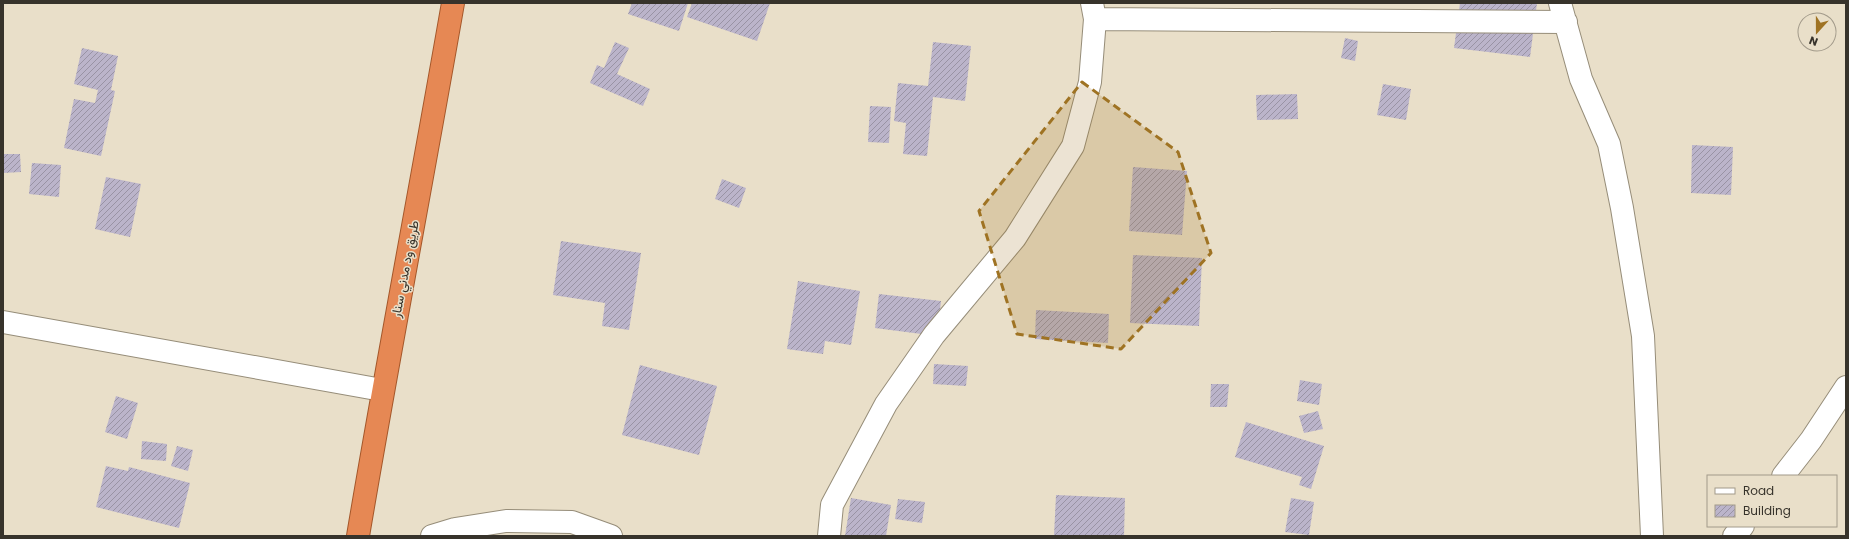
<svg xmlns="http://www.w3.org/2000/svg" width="1849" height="539" font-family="Poppins,Vazirmatn,sans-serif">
  <defs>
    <pattern id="building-hatch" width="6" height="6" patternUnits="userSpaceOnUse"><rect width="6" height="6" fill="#bbb4ca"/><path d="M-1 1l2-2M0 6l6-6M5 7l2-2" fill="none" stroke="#9993a4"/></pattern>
  </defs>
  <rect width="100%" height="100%" fill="#e9dfc9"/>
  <path fill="url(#building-hatch)" d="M632 3H688L679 31 628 14Z
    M692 3H770L757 41 687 17Z
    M1460 3H1537L1530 57 1454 48Z
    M1345 38 1358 41 1355 61 1341 58Z
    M615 42 629 48 617 74 650 89 643 106 590 83 597 65 604 68Z
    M933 42 971 46 965 101 933 97 927 156 903 154 906 123 894 121 898 83 928 86Z
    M82 48 118 56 111 90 115 91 101 156 64 148 74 99 95 103 98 90 74 84Z
    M1383 84 1411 89 1406 120 1377 115Z
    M1297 94 1298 119 1257 120 1256 95Z
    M870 106 891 107 889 143 868 142Z
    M1692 145 1733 147 1731 195 1691 193Z
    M3 154H20L21 172 3 173Z
    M32 163 61 165 59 197 29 194Z
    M1133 167 1187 171 1182 235 1129 231Z
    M106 177 141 184 130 237 95 229Z
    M722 179 746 188 739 208 715 199Z
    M561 241 641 253 629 330 602 326 605 303 553 295Z
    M1133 255 1202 258 1199 326 1130 323Z
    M798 281 860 291 851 345 825 341 823 354 787 349Z
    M879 294 941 301 937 336 875 328Z
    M1036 310 1109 314 1108 343 1035 339Z
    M934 364 968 366 966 386 933 384Z
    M640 365 717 386 699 455 622 435Z
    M1300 380 1322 384 1319 405 1297 401Z
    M1211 384H1229L1227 407H1210Z
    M116 396 138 403 127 439 105 432Z
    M1318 411 1323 429 1304 433 1299 416Z
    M1246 422 1324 446 1311 489 1299 485 1302 477 1235 457Z
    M142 441 167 444 166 461 141 459Z
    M177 446 193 450 188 471 171 466Z
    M106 466 128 471 129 467 190 483 179 528 96 507Z
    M1056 495 1125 498 1124 536H1054Z
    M851 498 891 505 886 536H845Z
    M1291 498 1314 502 1309 535 1285 532Z
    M898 499 925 502 922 523 895 519Z"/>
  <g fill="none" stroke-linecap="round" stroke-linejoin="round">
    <g stroke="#968d79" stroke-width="24">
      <path id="minor" d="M1560 3 1581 79 1609 144 1622 208 1643 336 1652 536
        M1095 19 1566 22
        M3 322 382 390
        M1783 476 1811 440 1846 387
        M432 536 455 529 506 521 572 522 611 536
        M829 536 832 505 886 404 934 335 1015 238 1073 146 1090 82 1095 19 1092 3
        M1734 536 1743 526"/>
    </g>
    <g stroke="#a4572a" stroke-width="24">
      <path id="trunk" d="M358 536C388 358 422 181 453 3"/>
    </g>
    <use href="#minor" stroke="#fff" stroke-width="22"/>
    <use href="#trunk" stroke="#e68854" stroke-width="22"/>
  </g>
  <path fill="#9f7323" fill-opacity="0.2" stroke="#9f7323" stroke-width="3" stroke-dasharray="8 5" stroke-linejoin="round" d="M1082 82 1178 152 1211 253 1121 349 1017 334 979 211Z"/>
  <g text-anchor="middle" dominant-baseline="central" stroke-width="3" stroke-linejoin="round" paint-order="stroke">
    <g font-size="13" fill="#37332b" stroke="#e9dfc9">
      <text transform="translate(405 269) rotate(-79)">طريق ود مدني سنار</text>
    </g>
  </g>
  <rect width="1849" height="539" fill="none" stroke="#37332b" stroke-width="8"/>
  <rect x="1707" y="475" width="130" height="52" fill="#e9dfc9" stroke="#a29a8a"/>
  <rect x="1715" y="488" width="20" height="6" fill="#ffffff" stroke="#a29a8a"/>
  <text x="1743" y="495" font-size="12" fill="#37332b">Road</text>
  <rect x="1715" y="505" width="20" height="12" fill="url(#building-hatch)" stroke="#a29a8a"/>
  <text x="1743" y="515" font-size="12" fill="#37332b">Building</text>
  <g transform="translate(1817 32) rotate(201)"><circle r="19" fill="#e9dfc9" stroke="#a29a8a"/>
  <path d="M0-3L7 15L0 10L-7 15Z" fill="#9f7323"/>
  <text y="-6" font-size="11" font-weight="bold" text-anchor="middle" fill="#37332b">N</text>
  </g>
</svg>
